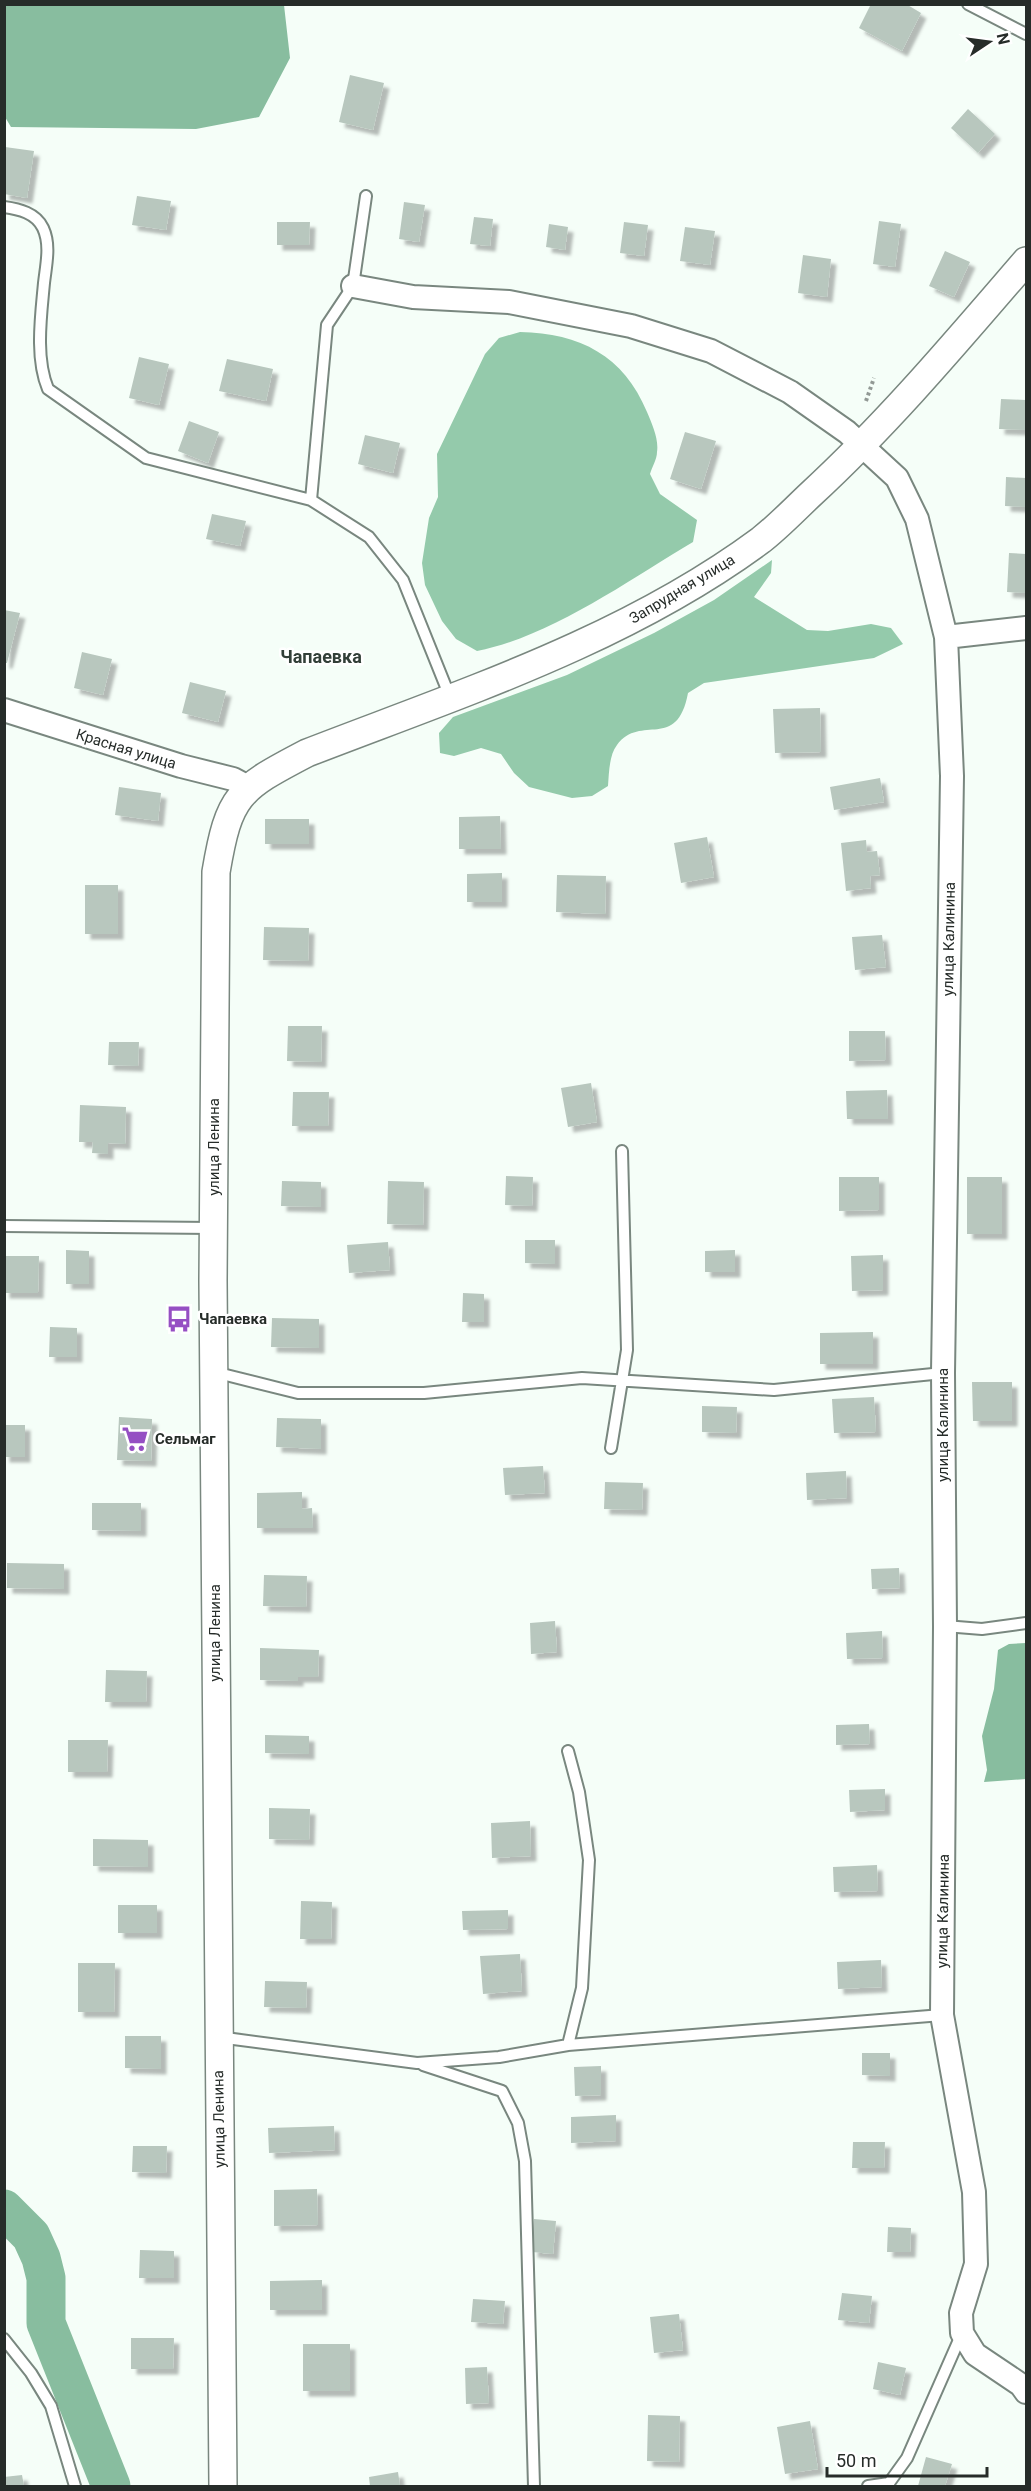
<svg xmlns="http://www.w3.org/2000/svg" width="1031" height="2491" font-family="Roboto,sans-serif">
  <defs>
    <filter id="shadow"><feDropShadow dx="5.5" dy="5.5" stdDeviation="1.5" flood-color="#0004"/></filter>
  </defs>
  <rect width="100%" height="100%" fill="#f5fef8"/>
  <path fill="#94caab" d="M520 332C580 333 624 356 647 412 652 424 659 439 657 452 657 459 652 467 650 474L660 494 697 520 693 542C629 580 550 637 477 651L456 639 442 621 425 585 422 563 429 518 438 497 437 454 485 354 499 338Z
    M772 560 771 573 754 597 807 630 828 631 871 624 891 628 903 644 874 658 704 683 688 693C677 752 641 713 617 745 609 755 609 774 608 786L592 796 572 798 529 787 514 773 501 754 481 748 454 756 440 753 439 733 453 717 567 675 654 633 714 600Z"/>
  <path fill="#88bd9f" d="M5 4 284 5 290 58 259 117 196 129 11 127 5 117Z
    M1026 1643V1779L984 1782 987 1770 982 1736 994 1689 998 1650 1009 1644Z"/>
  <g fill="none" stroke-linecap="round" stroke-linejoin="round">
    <path stroke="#88bd9f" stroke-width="39" d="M4 2209 31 2236 41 2258 46 2278V2323L111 2486"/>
  </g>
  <path fill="#b8c7be" filter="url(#shadow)" d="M871 4H906L921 13 902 51 859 28Z
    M350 75 384 83 373 130 339 122Z
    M968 109 995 134 978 153 951 128Z
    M5 147 34 151 27 198 4 194Z
    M137 196 171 201 166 230 132 225Z
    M404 202 425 205 419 242 399 239Z
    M474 217 493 219 490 246 470 244Z
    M879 221 901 224 895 267 873 264Z
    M277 222H310L309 245H277Z
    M624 222 648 225 644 256 620 253Z
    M549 224 568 227 565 250 546 247Z
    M685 227 715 231 710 265 680 261Z
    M945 251 970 262 954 297 929 286Z
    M803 255 831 259 827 297 798 293Z
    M139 357 169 364 159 405 129 398Z
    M227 359 273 369 266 401 219 391Z
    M1001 399 1026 400V430L999 429Z
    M189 421 219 432 208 463 178 451Z
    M685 432 716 441 701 489 670 479Z
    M365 435 400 443 393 473 358 464Z
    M1006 477 1026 478V507L1005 506Z
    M212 514 246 521 240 546 206 539Z
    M1009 553 1026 554V593L1007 592Z
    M4 610 20 613 7 663H4Z
    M82 652 112 659 103 695 74 688Z
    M190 682 226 691 218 722 182 713Z
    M820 708 821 752 775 753 773 709Z
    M880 778 884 802 834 810 830 787Z
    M119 787 161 793 158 821 115 815Z
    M500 816 501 849H459V817Z
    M265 819H309V844H265Z
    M707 837 714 877 681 883 674 843Z
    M866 840 867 852 877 851 880 875 870 876 871 888 846 891 841 843Z
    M502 873V902H467V874Z
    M557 875 606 876 605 914 556 912Z
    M85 885H118V934H85Z
    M264 927 309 928 308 961 263 960Z
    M882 935 886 967 855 970 852 937Z
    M288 1026H322L321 1062 287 1061Z
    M849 1031H885L886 1060 849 1061Z
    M109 1042H139L138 1066 108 1065Z
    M591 1083 597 1122 568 1127 561 1088Z
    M887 1090 888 1119H847L846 1091Z
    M293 1092H329L328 1126H292Z
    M80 1105 126 1107 125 1144 108 1143V1154L92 1153 93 1142H79Z
    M506 1176 533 1177 532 1206 505 1205Z
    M839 1177H879V1210L839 1211Z
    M967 1177H1002V1234H967Z
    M282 1181 321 1182V1207L281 1206Z
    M388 1181 424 1182 423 1225 387 1224Z
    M525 1240H555V1264L525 1263Z
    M388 1242 390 1270 349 1273 347 1245Z
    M66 1250 89 1251V1284H66Z
    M735 1250V1272H705V1251Z
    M883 1255V1290L852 1291 851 1256Z
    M4 1256H39L38 1293H4Z
    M463 1293 484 1294V1322H462Z
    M272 1318 319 1319V1348L271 1347Z
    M50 1327 77 1328V1357H49Z
    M873 1332V1364H820V1333Z
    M972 1382H1012V1421H973Z
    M874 1397 876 1432 834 1433 832 1399Z
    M702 1406 737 1407 736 1433 702 1432Z
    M119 1417 152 1419 151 1461 117 1460Z
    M277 1418 321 1419V1449L276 1447Z
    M4 1425H25V1457H4Z
    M543 1466 545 1493 505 1495 503 1468Z
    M846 1471 847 1498 807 1500 806 1473Z
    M605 1482 643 1483 642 1510 604 1509Z
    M302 1492V1509L312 1508 313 1528H257V1493Z
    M92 1503H141V1531L92 1530Z
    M7 1563 64 1564V1589L7 1588Z
    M899 1568 900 1588 872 1589 871 1569Z
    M264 1575 307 1576 306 1607 263 1606Z
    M555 1621 557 1652 531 1654 530 1623Z
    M882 1631 883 1658 847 1659 846 1633Z
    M260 1648 319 1650 318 1677H298V1681L260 1680Z
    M106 1670 147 1671 146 1702H105Z
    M869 1724 870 1744 836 1745V1725Z
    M265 1735 309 1736V1754L265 1753Z
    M68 1740H108L107 1772H68Z
    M885 1789V1810L850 1812 849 1790Z
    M269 1808 310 1809 309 1840 269 1839Z
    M530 1821 531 1856 492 1858 491 1823Z
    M93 1839 148 1840V1867L93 1866Z
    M877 1865 878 1891 834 1892 833 1867Z
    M301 1901 332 1902 331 1939H300Z
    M118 1905H157V1933H118Z
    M508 1910V1929L463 1930 462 1911Z
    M520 1954 522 1991 483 1994 480 1956Z
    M881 1960 882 1987 838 1989 837 1962Z
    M78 1963H115L114 2012H78Z
    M265 1981 307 1982 306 2008 264 2007Z
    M125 2036H161V2069L125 2068Z
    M862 2053H890V2076L862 2075Z
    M601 2066V2095L575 2096 574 2067Z
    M616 2115V2141L571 2143V2117Z
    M334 2126 335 2150 269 2153 268 2128Z
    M853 2142H885L884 2168H852Z
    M133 2146H167L166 2173 132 2172Z
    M317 2189 318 2225 274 2226V2190Z
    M534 2219 556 2221 553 2254 532 2252Z
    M888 2227 911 2228 910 2252H887Z
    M140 2250 174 2251V2278H139Z
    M322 2280V2310H270V2281Z
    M842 2293 872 2296 869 2323 838 2320Z
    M473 2299 505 2301 503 2324 471 2322Z
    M679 2314 683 2350 654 2353 650 2317Z
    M131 2338H174L173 2369H131Z
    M303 2344H350V2391H303Z
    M878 2362 906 2368 900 2395 873 2389Z
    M487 2367 489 2403 466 2404 465 2368Z
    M648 2415 680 2416 679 2462 647 2461Z
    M810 2421 818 2469 785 2474 777 2427Z
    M926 2457 952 2464 945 2486H918Z
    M398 2472 400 2486H370L369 2477Z
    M22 2475 24 2486H4V2477Z"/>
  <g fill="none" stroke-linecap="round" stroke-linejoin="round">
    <g stroke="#79877f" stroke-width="14">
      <path id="service" d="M968 4 1026 34
        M366 196 353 286 327 325 311 500 369 537 403 580 450 697
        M4 207C19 209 36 213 43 228 51 245 46 265 44 283 41 316 35 358 48 389L146 458 311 500
        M4 1226 213 1228
        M214 1372 298 1393H424L582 1378 774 1390 943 1373
        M611 1448 627 1350 622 1151
        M945 1626 982 1629 1026 1623
        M568 1751 579 1792 589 1860 582 1988 568 2045
        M218 2037 417 2063 499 2057 568 2045 942 2015
        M423 2065 502 2091 518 2123 525 2161 534 2486
        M4 2339 31 2373 51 2406 75 2486
        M868 2486 889 2483 907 2458 962 2333"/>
    </g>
    <g stroke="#79877f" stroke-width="26">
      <path id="minor" d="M353 286 413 297 509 302 631 326 711 351 790 392 847 432 897 478 917 519 946 637 952 776 943 1373 945 1626 942 2015 974 2192 976 2264 961 2313 962 2333 975 2354 1021 2385 1026 2392
        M946 637 1026 628
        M4 710 181 766 233 779 248 787"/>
    </g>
    <g stroke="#79877f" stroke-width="30">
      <path id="tertiary" d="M223 2486 213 1281 216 872C229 795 238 789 307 753 462 693 626 640 761 540 779 526 795 509 811 494 889 422 957 341 1026 261"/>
    </g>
    <path stroke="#929995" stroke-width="4" stroke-dasharray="3 3" stroke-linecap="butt" d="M866 401 874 378"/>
    <use href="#service" stroke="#fff" stroke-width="10"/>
    <use href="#minor" stroke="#fff" stroke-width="22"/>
    <use href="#tertiary" stroke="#fff" stroke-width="27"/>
  </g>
  <defs>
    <g id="bus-bare" transform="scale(2.07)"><path d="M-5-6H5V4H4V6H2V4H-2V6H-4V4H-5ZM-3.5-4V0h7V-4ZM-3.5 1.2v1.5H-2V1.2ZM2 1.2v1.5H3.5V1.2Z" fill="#954fc3" stroke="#fff" stroke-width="2.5" paint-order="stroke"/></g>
    <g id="supermarket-bare" transform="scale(2.07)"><path d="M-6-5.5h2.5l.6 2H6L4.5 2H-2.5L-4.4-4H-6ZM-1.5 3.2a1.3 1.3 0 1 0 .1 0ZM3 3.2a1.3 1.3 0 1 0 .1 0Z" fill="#954fc3" stroke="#fff" stroke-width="2.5" paint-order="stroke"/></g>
  </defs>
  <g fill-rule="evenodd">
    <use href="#bus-bare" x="179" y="1319"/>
    <use href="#supermarket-bare" x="135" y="1439"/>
  </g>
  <g text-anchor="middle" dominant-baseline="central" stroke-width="5" stroke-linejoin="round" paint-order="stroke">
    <g font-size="15" fill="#262c29" stroke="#fff">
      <text transform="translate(682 589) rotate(-31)">Запрудная улица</text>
      <text transform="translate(126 749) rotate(17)">Красная улица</text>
      <text transform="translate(949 939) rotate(-89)">улица Калинина</text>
      <text transform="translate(214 1147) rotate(-90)">улица Ленина</text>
      <text transform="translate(943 1425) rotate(-90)">улица Калинина</text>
      <text transform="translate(215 1633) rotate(-90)">улица Ленина</text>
      <text transform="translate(943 1911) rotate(-89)">улица Калинина</text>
      <text transform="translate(219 2119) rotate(-91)">улица Ленина</text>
    </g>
    <g font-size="15" font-weight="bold" fill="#262c29" stroke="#fff" text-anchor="start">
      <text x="199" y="1319">Чапаевка</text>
      <text x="155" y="1439">Сельмаг</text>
    </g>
    <g font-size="18" font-weight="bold" fill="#323f38" stroke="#fff">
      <text x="321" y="656">Чапаевка</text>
    </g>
  </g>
  <rect width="1031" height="2491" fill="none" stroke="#262c29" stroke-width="12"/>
  <g transform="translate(989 42) rotate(77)" stroke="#ffffff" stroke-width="4.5" paint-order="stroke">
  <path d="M0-4.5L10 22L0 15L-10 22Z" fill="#262c29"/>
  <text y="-9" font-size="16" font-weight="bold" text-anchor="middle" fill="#262c29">N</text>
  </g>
  <path d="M827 2467v9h160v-9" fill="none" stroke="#262c29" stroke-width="3"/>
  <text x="836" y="2467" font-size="18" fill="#262c29" stroke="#ffffff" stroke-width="4.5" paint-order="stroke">50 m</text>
</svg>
